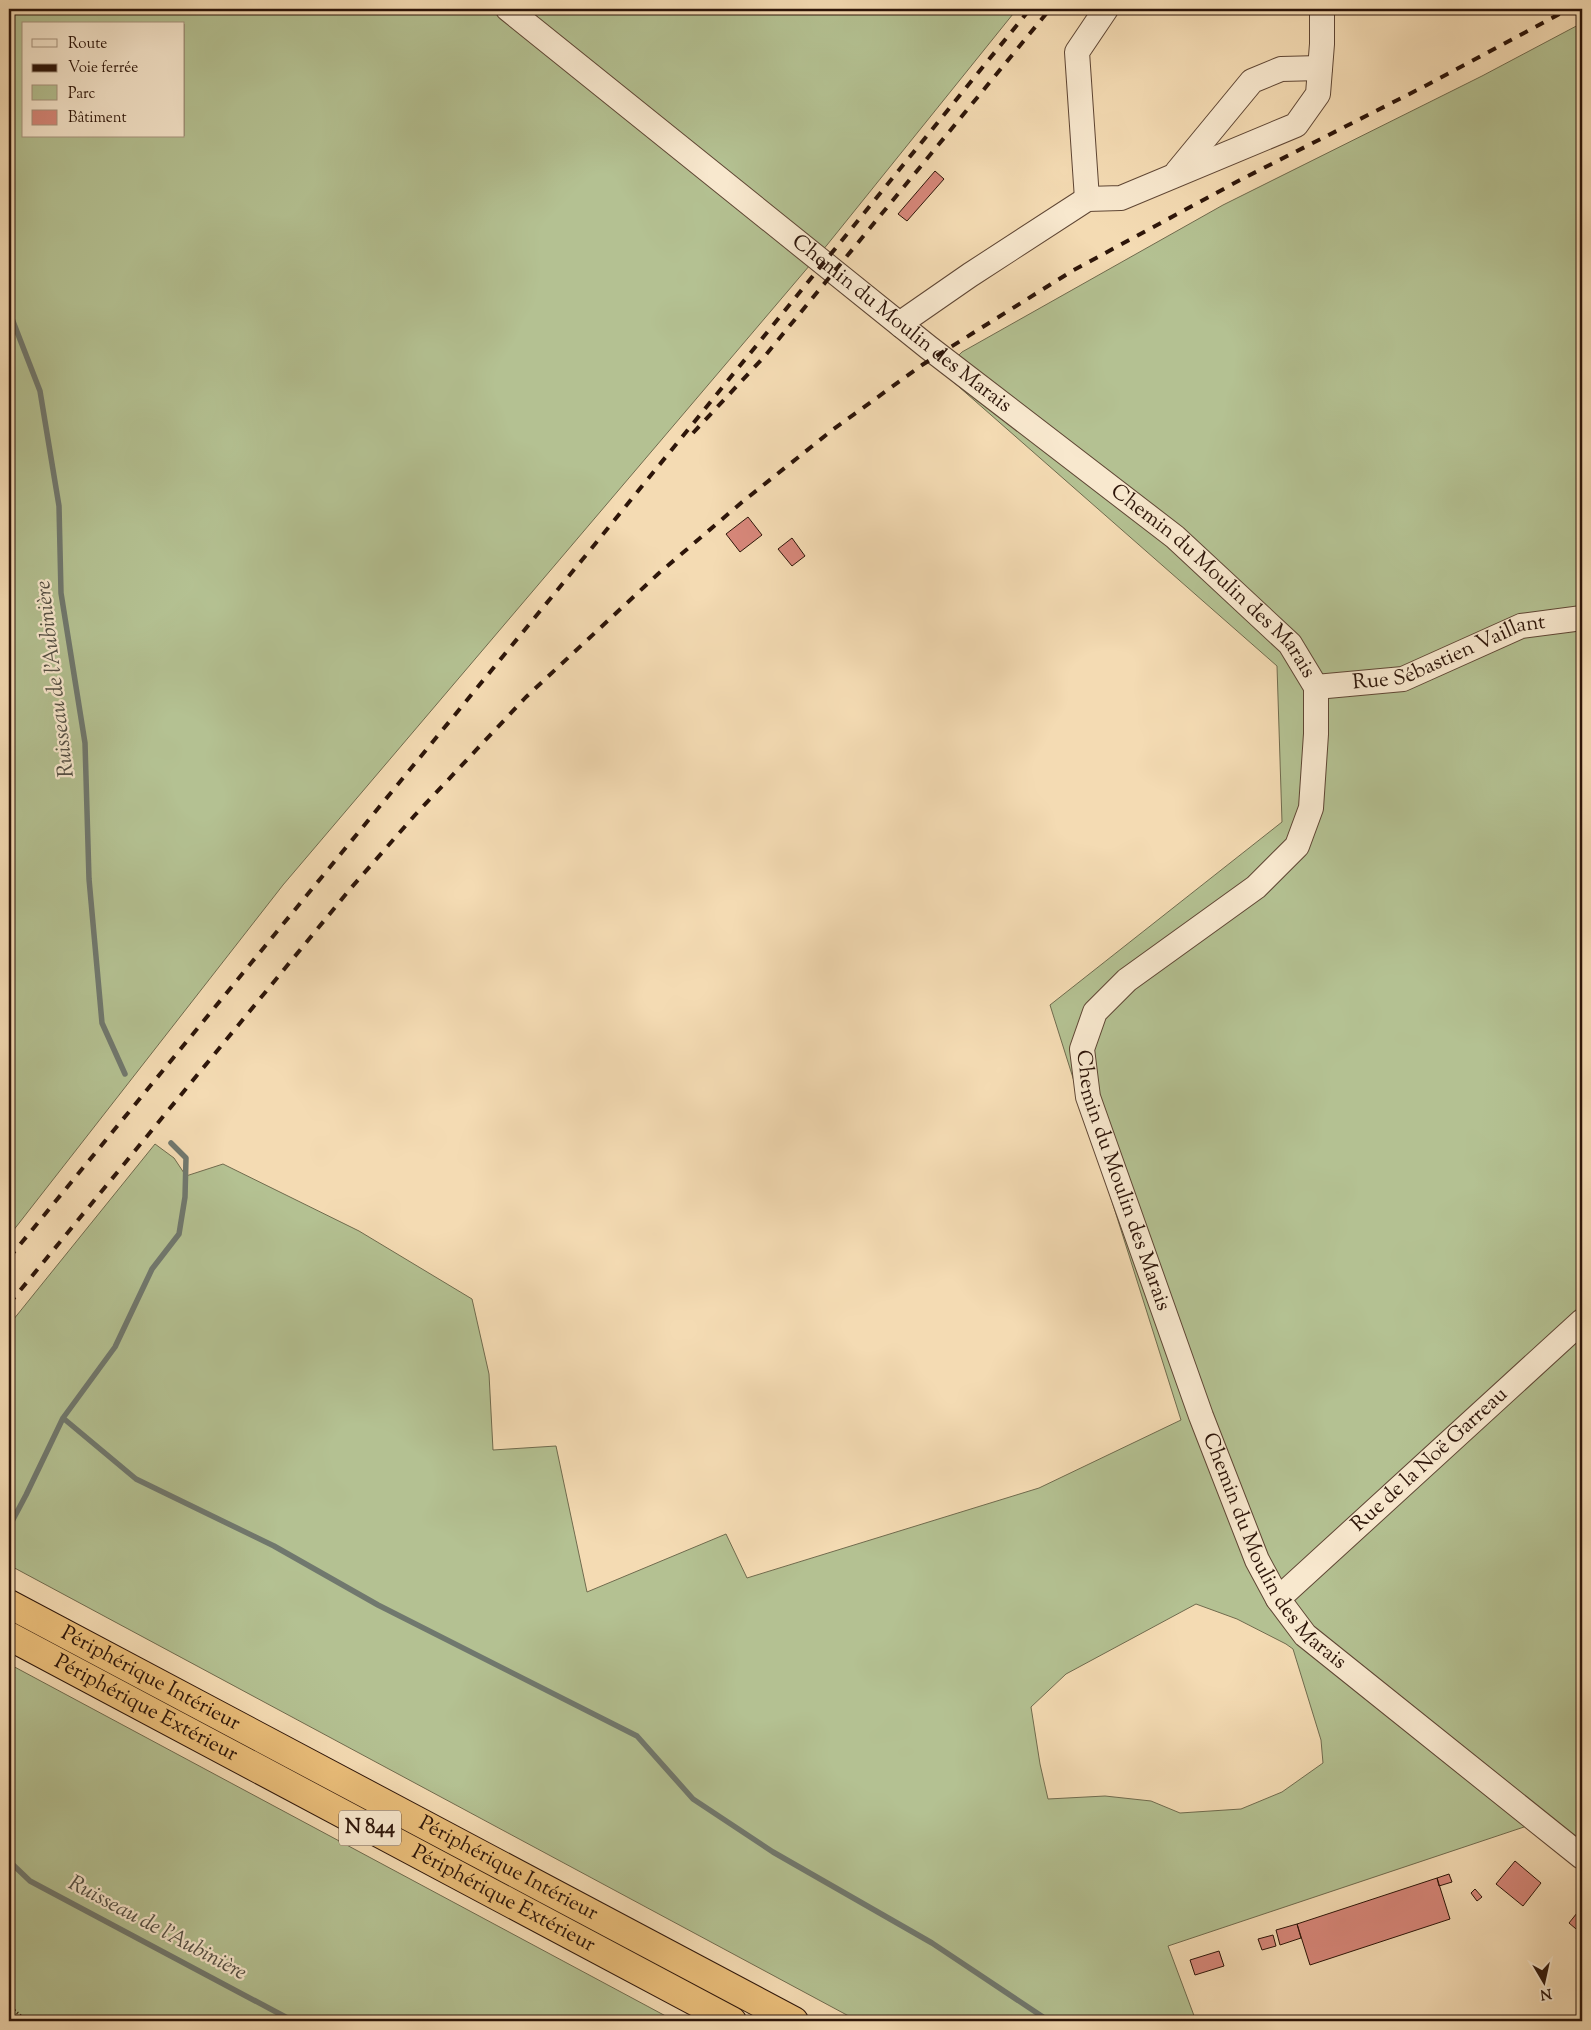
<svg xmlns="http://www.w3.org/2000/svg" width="1591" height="2030" font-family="'Sorts Mill Goudy',serif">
  <rect width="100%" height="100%" fill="#f4dbb3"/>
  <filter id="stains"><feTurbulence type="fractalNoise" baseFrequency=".004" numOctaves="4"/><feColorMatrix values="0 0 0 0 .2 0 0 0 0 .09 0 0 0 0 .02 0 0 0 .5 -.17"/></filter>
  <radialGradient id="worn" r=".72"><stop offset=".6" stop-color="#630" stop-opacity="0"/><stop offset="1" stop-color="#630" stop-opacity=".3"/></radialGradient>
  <path fill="#b4c192" stroke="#706b4e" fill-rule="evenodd" d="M9 9H1017L827 245 283 885 9 1236ZM24 24H184V136H24Z
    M1582 23V1857L1539 1822 1168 1946 1196 2021H858L9 1565V1325L155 1144 174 1158 186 1176 223 1164 359 1231 472 1299 489 1374 493 1450 556 1446 587 1592 726 1534 747 1578 1039 1488 1181 1420 1050 1005 1282 822 1277 666 942 372 962 352 1223 205 1482 76ZM1196 1604 1237 1619 1286 1644 1293 1649 1321 1740 1323 1763 1282 1792 1241 1809 1180 1813 1151 1801 1105 1796 1048 1799 1040 1764 1031 1707 1066 1674Z
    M9 1664 675 2021H9Z"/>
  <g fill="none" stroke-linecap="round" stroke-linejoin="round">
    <path stroke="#70786e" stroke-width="5.5" d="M9 311 40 391 59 506 61 593 85 743 89 879 102 1023 125 1074
      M63 1418 136 1479 274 1546 378 1605 637 1736 693 1799 773 1852 932 1943 1049 2021
      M9 1527 26 1495 63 1418 115 1347 152 1269 179 1234 185 1197 186 1158 171 1143
      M9 1861 30 1881 293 2021"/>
  </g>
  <path fill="#d7877a" stroke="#2d1509" d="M935 171 944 179 907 221 898 214Z
    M748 517 762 535 740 552 726 534Z
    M792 538 805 556 792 566 778 549Z
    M1515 1861 1541 1883 1523 1906 1496 1884Z
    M1449 1874 1452 1882 1439 1886 1437 1878Z
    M1437 1878 1450 1919 1310 1965 1297 1924Z
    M1475 1889 1482 1897 1477 1901 1471 1893Z
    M1577 1913 1582 1918V1934L1569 1923Z
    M1297 1924 1301 1938 1280 1945 1276 1930Z
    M1273 1935 1276 1946 1262 1950 1258 1939Z
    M1219 1951 1224 1966 1195 1975 1190 1960Z"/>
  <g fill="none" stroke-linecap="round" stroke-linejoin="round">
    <g stroke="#5f4634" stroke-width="26">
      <g id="minor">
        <path id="s1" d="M508 9 928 347 1175 537 1290 644 1316 687V734L1311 808 1297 846 1256 887 1127 980 1095 1012 1082 1049 1088 1097 1201 1416 1257 1560 1278 1599 1305 1635 1582 1857"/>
        <path d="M1177 172 1252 81 1281 69 1320 68"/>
        <path d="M1087 199 1077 52 1106 9"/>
        <path d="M902 326 908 318 970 275 1087 199 1121 198 1296 125 1318 94 1322 44V9"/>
        <path id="s2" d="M1316 687 1403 679 1521 626 1582 618"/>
        <path id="s3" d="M1278 1599 1582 1321"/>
      </g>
    </g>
    <g stroke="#2d1509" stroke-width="30">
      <g id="highway">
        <path id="s4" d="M9 1604 794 2021"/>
        <path id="s5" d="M9 1636 732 2021"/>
      </g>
    </g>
    <path stroke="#2d1509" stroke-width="3" stroke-dasharray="1 2.5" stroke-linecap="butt" d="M9 2006 27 2021"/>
    <use href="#minor" stroke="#f8e8ce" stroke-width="24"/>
    <use href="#highway" stroke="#eabe7a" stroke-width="28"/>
    <path stroke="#2d1509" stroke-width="4" stroke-dasharray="9 9" stroke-linecap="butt" d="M693 433 764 357 1050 9
      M9 1258 582 560 1030 9
      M9 1304 351 888 415 815 526 697 658 574 741 503 831 431 922 365 1072 271 1242 179 1427 85 1569 9"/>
  </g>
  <g text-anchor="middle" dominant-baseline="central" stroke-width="4.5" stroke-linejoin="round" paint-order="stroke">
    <rect fill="#f8e8ce" stroke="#6a5444" stroke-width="1" x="339" y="1810.5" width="62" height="35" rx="4"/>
    <g font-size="20" font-weight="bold" fill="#2d1509">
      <text x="370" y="1828">N 844</text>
    </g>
    <g font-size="21" fill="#2d1509" stroke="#f8e8ce">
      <text stroke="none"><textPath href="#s1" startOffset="504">Chemin du Moulin des Marais</textPath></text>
      <text stroke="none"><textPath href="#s1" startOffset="909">Chemin du Moulin des Marais</textPath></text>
      <text stroke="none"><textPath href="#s2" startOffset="139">Rue Sébastien Vaillant</textPath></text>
      <text stroke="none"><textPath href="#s1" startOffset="1659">Chemin du Moulin des Marais</textPath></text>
      <text stroke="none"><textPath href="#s3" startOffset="206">Rue de la Noë Garreau</textPath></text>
      <text stroke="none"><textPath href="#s1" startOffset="2064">Chemin du Moulin des Marais</textPath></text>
      <text stroke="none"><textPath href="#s4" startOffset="160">Périphérique Intérieur</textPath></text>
      <text stroke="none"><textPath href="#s5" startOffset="155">Périphérique Extérieur</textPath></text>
      <text stroke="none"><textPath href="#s4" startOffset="565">Périphérique Intérieur</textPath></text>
      <text stroke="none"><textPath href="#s5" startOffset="560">Périphérique Extérieur</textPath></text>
    </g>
    <g font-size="22" font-style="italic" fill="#544f44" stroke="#f8e8ce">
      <text transform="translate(56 679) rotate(-97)">Ruisseau de l'Aubinière</text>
      <text transform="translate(157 1929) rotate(28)">Ruisseau de l'Aubinière</text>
    </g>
  </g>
  <rect width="1591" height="2030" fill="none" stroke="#f4dbb3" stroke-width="30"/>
  <rect x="10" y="10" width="1571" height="2010" fill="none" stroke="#2d1509" stroke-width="2.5"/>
  <rect x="15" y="15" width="1561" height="2000" fill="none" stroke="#2d1509"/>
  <rect x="22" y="22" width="162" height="115" fill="#f8e8ce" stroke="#a7947f"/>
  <rect x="32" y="39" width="25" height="8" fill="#f8e8ce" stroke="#a7947f"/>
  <text x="68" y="48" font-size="15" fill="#2d1509">Route</text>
  <rect x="32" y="64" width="25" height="8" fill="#2d1509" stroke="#a7947f"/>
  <text x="68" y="72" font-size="15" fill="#2d1509">Voie ferrée</text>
  <rect x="32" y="85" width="25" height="15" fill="#b4c192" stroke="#a7947f"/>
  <text x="68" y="98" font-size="15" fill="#2d1509">Parc</text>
  <rect x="32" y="110" width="25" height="15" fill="#d7877a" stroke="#a7947f"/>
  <text x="68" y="122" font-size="15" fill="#2d1509">Bâtiment</text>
  <g transform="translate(1544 1982) rotate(171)" stroke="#f8e8ce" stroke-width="4" paint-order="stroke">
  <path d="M0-4L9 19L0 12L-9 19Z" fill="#2d1509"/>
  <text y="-8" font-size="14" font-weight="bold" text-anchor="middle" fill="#2d1509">N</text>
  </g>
  <rect width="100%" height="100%" filter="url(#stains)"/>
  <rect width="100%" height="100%" fill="url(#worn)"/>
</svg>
